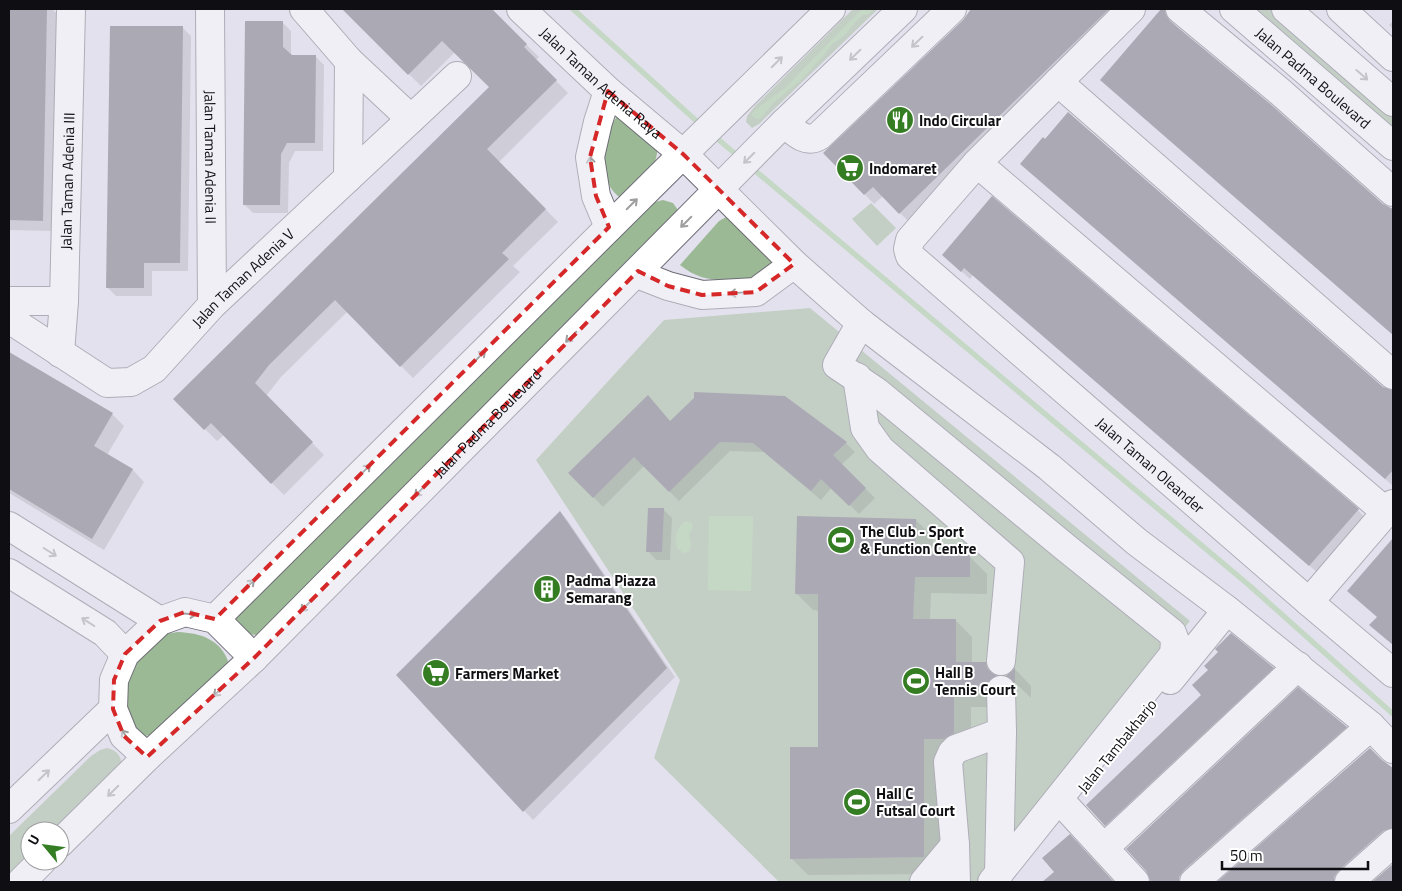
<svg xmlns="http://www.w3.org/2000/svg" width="1402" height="891" font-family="'Titillium Web',sans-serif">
  <rect width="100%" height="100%" fill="#e3e1ed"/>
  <path fill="#9cb996" d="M853 9H878L759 124 752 128 746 122 747 116 755 106Z
    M1253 9H1275L1393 112V132Z
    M620 113 657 148C659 168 637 187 624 202 621 198 616 195 613 191 597 170 603 131 620 113Z
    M663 200 673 203 678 210 257 635C247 635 237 626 235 616L646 209 655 202Z
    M871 203 896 228 877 246 852 219Z
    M728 216 782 256C773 265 762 275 750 279 746 281 739 280 735 280 713 281 697 279 680 265L719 221Z
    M810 308 1190 621 979 882H779L654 758 680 680 536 460 664 320Z
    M178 632C200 633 220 639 228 661L227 665 154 734 145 736C124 723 122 680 134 661 137 655 154 640 159 637 165 633 172 633 178 632Z
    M107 748C117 750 121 756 122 765L60 831H30V860L9 880V836L91 756 100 750Z"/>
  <path fill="#a0cd96" d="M862 9H874L869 14 863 15 856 21 845 35 832 44 823 56 802 79 773 103 761 118 757 119 751 115 754 111 785 88Z
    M709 516H753L751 591 708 590Z
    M686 521 690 522 693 526 689 535 691 545 689 551 684 553 678 549C674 538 676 528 686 521Z"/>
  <path fill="#0003" d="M9 9H52L58 15 54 231 9 230V239Z
    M343 9H490L539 57 536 60 568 93 499 162 558 222 513 266 520 272 413 378 347 312 281 377 266 396 324 455 284 495 224 435 217 441 175 399 491 87 455 52 421 86Z
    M973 9H1129L909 222 883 196 874 204 825 153 964 21Z
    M1162 10 1170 18 1177 28 1382 205 1393 210V335L1110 88Z
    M1393 21V29L1389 25Z
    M283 23 291 31V56L316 57 324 65 323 151H295L289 163 288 213H253L244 204Z
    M182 27 191 36 188 271H152V296H116L108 288Z
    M1021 164 1382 388 1389 391H1393V486Z
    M943 255 1358 510 1366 519 1319 574 973 275 970 279Z
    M9 352 112 414 124 426 107 455 133 470 144 482 104 550 9 493V420L18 405 9 400Z
    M784 397 846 443 855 452 841 465 875 498 859 514 832 487 821 500 764 452 730 451 679 501 644 466 603 507 570 473 671 422Z
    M663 509 672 518 670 560H656L648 551Z
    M560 512 568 521 675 677 533 820 397 675Z
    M916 520 933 537 932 556 970 557 987 574V594L931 593 930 620H955L972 637V663H985L1002 680V707H971V750L940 756 941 874 808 875 791 858 819 748 820 611 813 610 796 593Z
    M1393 540V645L1380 633 1378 617 1349 591Z
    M1273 668 1281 676 1114 833 1106 825Z
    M1015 669 1031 686V698L1008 676Z
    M1346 727 1354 736 1190 882H1151V878Z
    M1370 749 1382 761 1393 769V838L1345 882H1219Z
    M1078 844 1113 882H1044L1056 872Z"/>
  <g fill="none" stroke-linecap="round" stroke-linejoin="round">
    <path stroke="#a0cd96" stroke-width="5.5" d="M573 9 702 126
      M713 135 739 157
      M752 168 1250 586 1393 714"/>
  </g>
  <path fill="#67656f" d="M9 9H47L43 221 9 220Z
    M342 9H492L527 44 524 47 557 80 487 149 546 209 502 253 509 259 400 367 335 300 269 365 255 383 313 442 271 484 211 423 204 430 173 399 489 87 442 41 408 75Z
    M971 9H1109L899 214 873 187 864 195 823 153 963 20Z
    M1161 9 1165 10 1166 15 1170 21 1268 102 1383 204 1393 209V335L1100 80Z
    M245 21H283V47L292 55H316L315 143H287L281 154 280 205H243Z
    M110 26H183L180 263H144V288H106Z
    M1068 112 1383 387 1393 390V470L1385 479 1020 164 1043 137 1045 139Z
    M992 196 1359 509 1309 566 964 268 961 272 942 255Z
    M9 352 113 413 94 446 133 469 92 539 9 489Z
    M694 392 785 396 847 442 833 455 866 488 849 506 821 479 811 491 753 443 720 442 669 492 634 457 593 498 568 473 648 395 670 421 694 398Z
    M648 508H664L662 552H646Z
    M560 511 667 668 523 812 396 675Z
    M797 516 916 519 915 554 970 555V577H915L913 619H956V662H986L987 668 992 673 997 676 988 682 985 690H954V733L944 739H924V857L790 859V747H818V594H795Z
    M1393 538V645L1369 625 1377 617 1347 591Z
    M1231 633 1274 668 1105 826 1086 805 1201 695 1192 685 1208 670 1204 666 1218 652 1215 649Z
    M1015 667V683L1006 676 1013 670Z
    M1298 687 1347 727 1184 870 1179 877V882H1151L1146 871 1126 849Z
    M1370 748 1382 760 1393 768V828L1383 831 1339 870 1334 877V882H1217Z
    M1070 834 1114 882H1042L1054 872 1042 858Z
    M1393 864V882H1372Z"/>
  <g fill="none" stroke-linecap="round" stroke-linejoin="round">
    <g stroke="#6e6d77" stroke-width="30">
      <g id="minor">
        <path id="s1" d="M210 9 212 305"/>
        <path d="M304 9 349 61 411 119"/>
        <path id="s2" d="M521 9 608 91 683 154 794 264 861 323 1049 467 1137 542 1227 610 1371 726 1393 749"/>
        <path id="s3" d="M1131 9 977 163 910 240 908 249 910 256 1309 602 1393 673"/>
        <path d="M1180 9 1278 90 1393 192"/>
        <path id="s4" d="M1234 9 1393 146"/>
        <path d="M1286 9 1393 102"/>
        <path d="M1341 9 1393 57"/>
        <path d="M1058 82 1393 375"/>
        <path d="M608 91 598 122 590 157 596 196 609 227"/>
        <path d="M784 123C795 132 805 144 819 136L952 9"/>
        <path d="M977 163 1386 512"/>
        <path d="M348 178 349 61"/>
        <path d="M638 271 645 277 668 286 702 295 756 292 794 264"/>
        <path d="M9 304 11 301H64"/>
        <path id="s5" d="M9 319 107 383 131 382 154 369 212 305 457 76"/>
        <path d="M861 323 837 365 877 392 1065 547 1172 633 1175 641 1174 654 992 882"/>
        <path id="s6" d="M60 353 64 301 71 9"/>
        <path d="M857 377 865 428 880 449 1010 562 1001 661"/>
        <path d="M9 526 160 621"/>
        <path d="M9 573 105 633 125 654"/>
        <path d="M1309 602 1393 504"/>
        <path d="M215 619 684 153 831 9"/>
        <path d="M1170 680 1227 610"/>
        <path d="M147 757 124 736 113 709 114 680 125 654 160 621 185 612 215 619 254 658"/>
        <path d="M1067 808 1135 882"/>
        <path d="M9 809 113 709"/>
        <path id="s7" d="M60 843 147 757 254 658 784 123 903 9"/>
        <path d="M1104 848 1298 666"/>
        <path d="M999 874 1002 732 1001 690"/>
        <path d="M21 882 42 861"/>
        <path d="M924 882 955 845"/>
        <path d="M956 882 955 845 948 762 952 753 956 749 1002 732"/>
        <path d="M1194 882 1371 726"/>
        <path d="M1349 882 1393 843"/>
      </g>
    </g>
    <use href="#minor" stroke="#fff" stroke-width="28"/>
  </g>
  <defs><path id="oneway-shaft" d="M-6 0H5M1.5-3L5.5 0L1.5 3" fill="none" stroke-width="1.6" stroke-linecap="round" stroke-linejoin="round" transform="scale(1.25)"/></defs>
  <g stroke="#9f9fa0">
    <use href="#oneway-shaft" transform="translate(917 42) rotate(136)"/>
    <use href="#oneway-shaft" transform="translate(855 55) rotate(136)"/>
    <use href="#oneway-shaft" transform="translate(777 62) rotate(-45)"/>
    <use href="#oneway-shaft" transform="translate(1362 75) rotate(41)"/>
    <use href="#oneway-shaft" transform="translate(749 158) rotate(135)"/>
    <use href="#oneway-shaft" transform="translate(591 164) rotate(-97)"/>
    <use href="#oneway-shaft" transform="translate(632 204) rotate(-45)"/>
    <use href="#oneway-shaft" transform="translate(686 222) rotate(135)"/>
    <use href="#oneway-shaft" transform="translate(737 293) rotate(176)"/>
    <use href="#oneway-shaft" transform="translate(571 337) rotate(135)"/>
    <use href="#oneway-shaft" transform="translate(480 356) rotate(-45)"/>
    <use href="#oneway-shaft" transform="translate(365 470) rotate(-45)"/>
    <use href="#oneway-shaft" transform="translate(420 491) rotate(135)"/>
    <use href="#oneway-shaft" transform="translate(50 552) rotate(32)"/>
    <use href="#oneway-shaft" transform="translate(249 585) rotate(-45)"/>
    <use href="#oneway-shaft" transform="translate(306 606) rotate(135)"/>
    <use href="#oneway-shaft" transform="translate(189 614) rotate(5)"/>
    <use href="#oneway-shaft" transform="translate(88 622) rotate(-148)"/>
    <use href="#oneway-shaft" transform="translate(219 691) rotate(137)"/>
    <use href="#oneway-shaft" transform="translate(126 736) rotate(-127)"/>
    <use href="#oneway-shaft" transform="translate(44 775) rotate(-44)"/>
    <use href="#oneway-shaft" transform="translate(113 791) rotate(135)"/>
  </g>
  <path d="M0 0H1402V891H0ZM608 91 683 154 794 264 756 292 702 295 668 286 638 271 254 658 147 757 124 736 113 709 114 680 125 654 160 621 185 612 215 619 609 227 596 196 590 157Z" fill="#e3e1ed" fill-opacity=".55" fill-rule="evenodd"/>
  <path fill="none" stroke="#d62828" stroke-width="4" stroke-dasharray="10 6" stroke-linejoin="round" d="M608 91 683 154 794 264 756 292 702 295 668 286 638 271 254 658 147 757 124 736 113 709 114 680 125 654 160 621 185 612 215 619 609 227 596 196 590 157Z"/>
  <defs>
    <g id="restaurant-disc" transform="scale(1.4375)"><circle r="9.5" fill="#347d23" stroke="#fff"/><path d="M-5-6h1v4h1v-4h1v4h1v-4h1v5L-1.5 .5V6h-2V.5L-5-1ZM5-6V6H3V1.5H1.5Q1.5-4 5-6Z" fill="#fff"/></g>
    <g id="supermarket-disc" transform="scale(1.4375)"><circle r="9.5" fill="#347d23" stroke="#fff"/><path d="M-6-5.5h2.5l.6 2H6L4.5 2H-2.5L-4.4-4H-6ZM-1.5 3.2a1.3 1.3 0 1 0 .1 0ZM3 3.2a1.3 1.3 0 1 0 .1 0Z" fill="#fff"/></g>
    <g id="stadium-disc" transform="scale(1.4375)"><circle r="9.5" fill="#347d23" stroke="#fff"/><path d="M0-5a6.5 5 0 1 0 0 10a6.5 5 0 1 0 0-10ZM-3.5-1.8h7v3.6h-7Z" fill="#fff"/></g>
    <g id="building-disc" transform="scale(1.4375)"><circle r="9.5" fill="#347d23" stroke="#fff"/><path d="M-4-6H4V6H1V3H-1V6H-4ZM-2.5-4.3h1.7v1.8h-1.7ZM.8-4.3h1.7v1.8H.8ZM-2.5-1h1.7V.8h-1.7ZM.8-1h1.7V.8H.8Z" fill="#fff"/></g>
  </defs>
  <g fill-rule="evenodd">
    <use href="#restaurant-disc" x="900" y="120"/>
    <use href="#supermarket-disc" x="850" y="168"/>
    <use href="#stadium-disc" x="841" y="540"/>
    <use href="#building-disc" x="547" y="589"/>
    <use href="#supermarket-disc" x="436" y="673"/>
    <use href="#stadium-disc" x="916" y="681"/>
    <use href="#stadium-disc" x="857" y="802"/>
  </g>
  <g text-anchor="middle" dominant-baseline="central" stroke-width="4" stroke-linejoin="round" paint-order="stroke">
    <g font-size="15" fill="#0f0e12" stroke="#fff">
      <text stroke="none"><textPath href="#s4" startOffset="105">Jalan Padma Boulevard</textPath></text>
      <text stroke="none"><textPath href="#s2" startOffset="109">Jalan Taman Adenia Raya</textPath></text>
      <text stroke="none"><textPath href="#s1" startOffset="148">Jalan Taman Adenia II</textPath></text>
      <text stroke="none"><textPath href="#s6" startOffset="172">Jalan Taman Adenia III</textPath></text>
      <text stroke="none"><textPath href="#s5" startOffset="295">Jalan Taman Adenia V</textPath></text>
      <text stroke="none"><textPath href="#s7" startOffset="599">Jalan Padma Boulevard</textPath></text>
      <text stroke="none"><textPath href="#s3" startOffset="655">Jalan Taman Oleander</textPath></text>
      <text transform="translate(1117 746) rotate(-51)">Jalan Tambakharjo</text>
    </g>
    <g font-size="15" font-weight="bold" fill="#0f0e12" stroke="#fff" text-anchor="start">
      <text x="919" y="120">Indo Circular</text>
      <text x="869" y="168">Indomaret</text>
      <text x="860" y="531">The Club - Sport<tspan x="860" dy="17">&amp; Function Centre</tspan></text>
      <text x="566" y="580">Padma Piazza<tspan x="566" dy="17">Semarang</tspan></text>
      <text x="935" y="672">Hall B<tspan x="935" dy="17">Tennis Court</tspan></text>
      <text x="455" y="673">Farmers Market</text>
      <text x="876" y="793">Hall C<tspan x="876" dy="17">Futsal Court</tspan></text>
    </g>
  </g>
  <rect width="1402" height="891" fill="none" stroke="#0f0e12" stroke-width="20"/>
  <g transform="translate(45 846) rotate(299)"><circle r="24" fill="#ffffff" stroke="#9f9fa0"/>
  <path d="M0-4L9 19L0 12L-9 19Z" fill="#347d23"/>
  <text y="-8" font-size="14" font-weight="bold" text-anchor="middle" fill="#0f0e12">U</text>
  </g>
  <path d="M1222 861v8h146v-8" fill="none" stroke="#0f0e12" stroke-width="2.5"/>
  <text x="1230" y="861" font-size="15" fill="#0f0e12" stroke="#ffffff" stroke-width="4" paint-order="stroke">50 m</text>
</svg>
